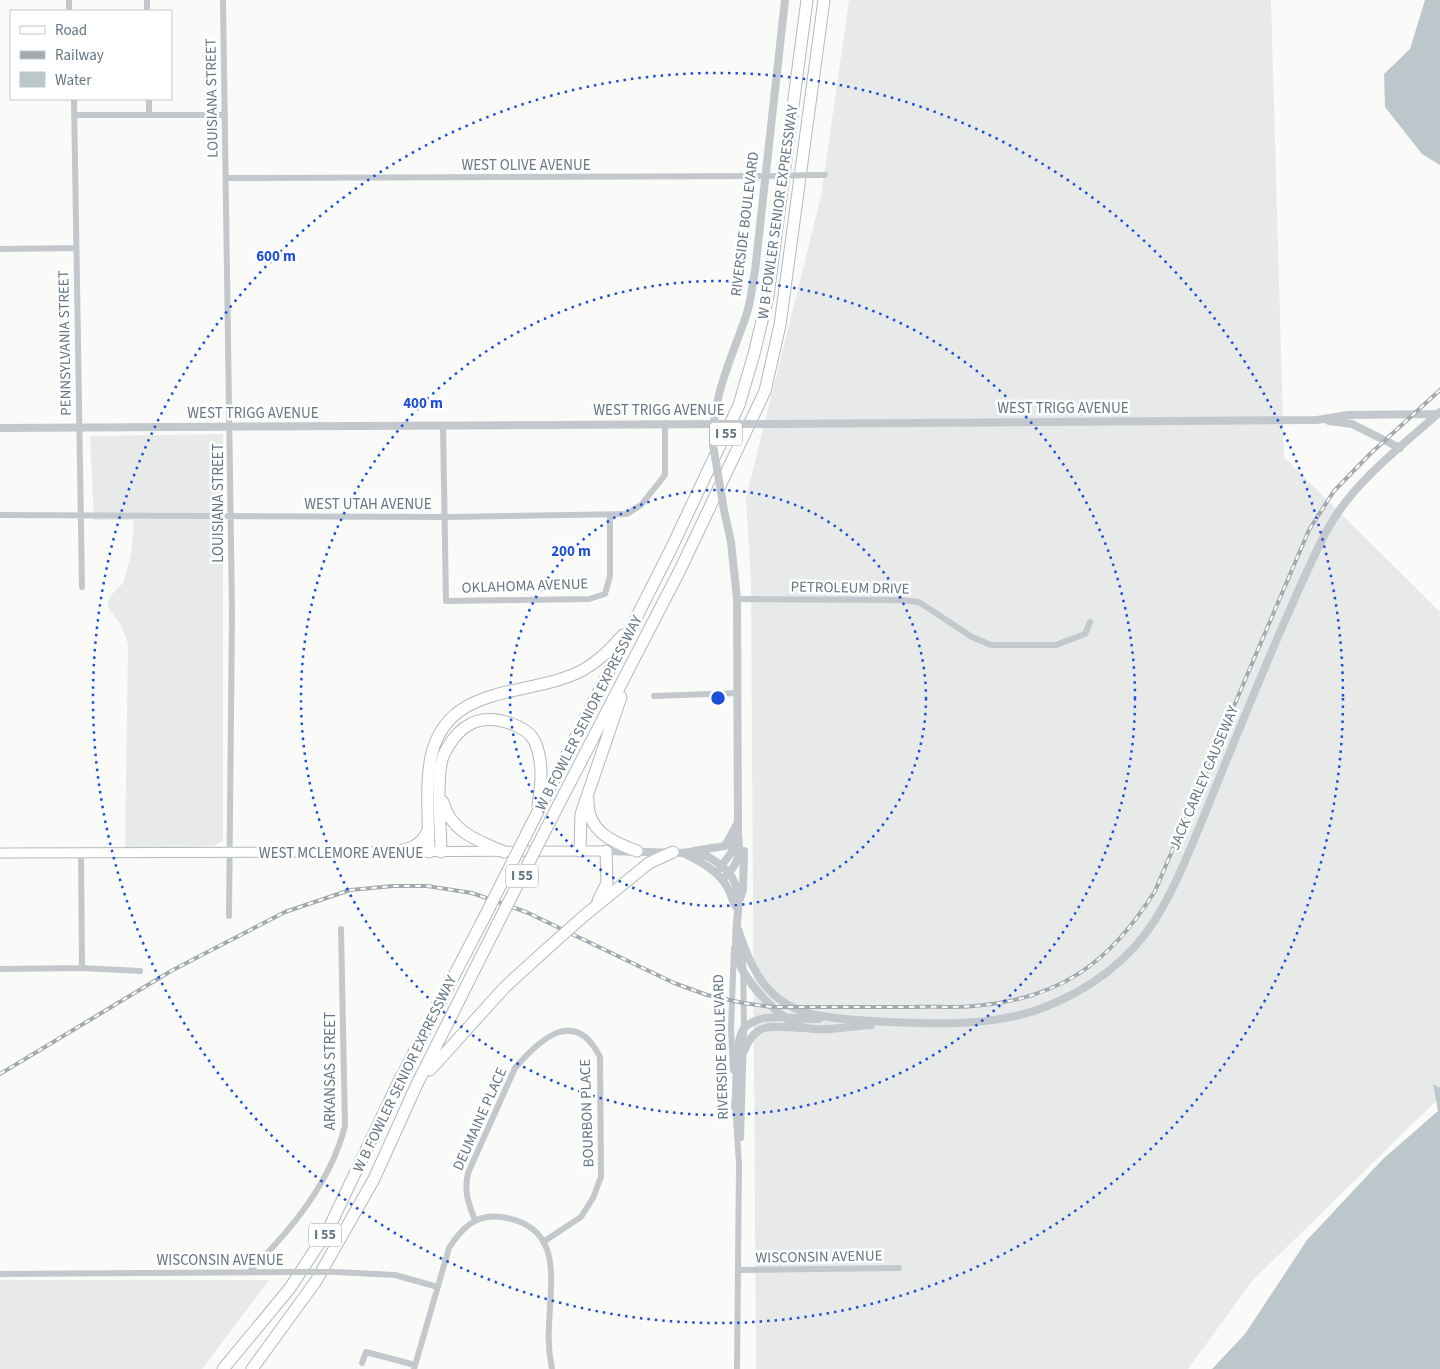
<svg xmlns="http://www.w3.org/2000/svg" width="1440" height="1369" font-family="'Source Sans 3',sans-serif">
  <rect width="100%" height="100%" fill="#fafaf8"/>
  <path fill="#e8e9e9" d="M849 0H1271L1284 457 1440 612V1097L1252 1281 1188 1369H756L751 583 746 498 821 196Z
    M223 434V841L213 846 125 848 128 644 122 627 107 606 110 596 123 583 131 555 134 520H94L90 436Z
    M0 1280H269L202 1369H0Z"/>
  <path fill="#bbc7cb" d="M1425 0H1440V165L1422 154 1385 107 1384 74 1410 49Z
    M1433 1084 1440 1088V1369H1212L1245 1334 1307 1240 1383 1159 1438 1111Z"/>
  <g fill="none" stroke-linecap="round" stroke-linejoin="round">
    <g stroke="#b3babf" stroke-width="11">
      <path id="secondary" d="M0 853 606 851"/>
    </g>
    <g stroke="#b4b9bd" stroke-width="13">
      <path id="motorway" d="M588 800C587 831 612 842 637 851
        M443 802C451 832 477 840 504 852
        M546 829 680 570 765 391 780 325 824 0
        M528 831 671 549 739 405 754 354 768 296 807 0
        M580 851 581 814 621 697
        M429 852C429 822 425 787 431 757 447 681 531 698 583 670 599 661 611 649 623 635
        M441 852C441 829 435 773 444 754 459 724 480 712 512 724 520 727 531 733 535 742 544 763 541 785 538 806
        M392 853C409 849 421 847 428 830
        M598 901 607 883 606 851
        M585 915 649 863 673 852
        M430 1070 505 987 550 946
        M223 1369 290 1288 328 1230 398 1083 484 918
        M252 1369 316 1281 374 1179 417 1084 498 923"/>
    </g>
    <path stroke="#c3c8cc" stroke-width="6" d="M69 0V11
      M147 0V11
      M223 0 232 612 229 916
      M74 99 82 587
      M149 99V114
      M74 115H225
      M813 175H825
      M226 178 770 176
      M0 249 76 248
      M443 425 446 601 589 599 605 594 610 576V515
      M0 515 445 517 627 514 641 505 665 475V423
      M737 599 899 600 919 602 972 637 991 645H1056L1085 634 1090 622
      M654 696 737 693
      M81 854 82 968
      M0 969 82 968 140 971
      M733 1070 731 1028 734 948
      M735 1103 739 1164 737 1369
      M741 1138 744 1035 743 945
      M475 1220C468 1203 464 1191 468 1173L515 1068C541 1038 575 1007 600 1057L601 1177 593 1198 581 1217 543 1242
      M739 1270 899 1268
      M249 1272C290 1231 330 1184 345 1126L341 929
      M335 1272 395 1275 438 1287
      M0 1274 291 1272
      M362 1363 366 1352 415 1365
      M414 1369 449 1248C461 1229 476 1213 501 1217 565 1226 550 1281 549 1327 548 1342 549 1355 552 1369"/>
    <path stroke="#c3c8cc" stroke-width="8" d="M1329 421 1352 424 1400 448
      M766 424 1317 420 1348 415 1438 414
      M0 428 725 424
      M713 445C712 396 731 360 746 316 751 302 752 286 755 271L785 0
      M606 851 683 853C695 850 705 854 715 861 754 886 731 919 737 955 741 979 782 1023 806 1028 824 1032 853 1026 871 1025
      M693 851 725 846 736 826
      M683 853C699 861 716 869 726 885 731 893 732 902 738 910
      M720 868 731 853 737 837
      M722 880C738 864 741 858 738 835L737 599 731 542 724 510
      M740 899 743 890 744 851
      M738 929C763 1008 794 1017 872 1021 928 1024 992 1028 1045 1007 1089 990 1130 960 1155 920 1177 885 1192 844 1208 806 1234 742 1260 677 1288 614 1301 584 1314 554 1330 525 1356 480 1402 446 1440 412
      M744 1051C756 1020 773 1027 802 1028
      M735 1107C738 1085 734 1054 741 1034 744 1025 756 1019 766 1018 782 1015 802 1020 819 1019"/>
    <use href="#secondary" stroke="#fff" stroke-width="9"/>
    <use href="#motorway" stroke="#fff" stroke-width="11"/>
    <g stroke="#a2aab0" stroke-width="4">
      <path id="rail" d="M0 1074 171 971 285 912 350 890 393 886H427L472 893 526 912 674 983 707 995 743 1003 772 1007C817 1007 863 1007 909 1007 930 1006 952 1008 974 1006 1060 999 1110 963 1155 891L1309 530 1334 491 1370 454 1440 390"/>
    </g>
    <use href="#rail" stroke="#fff" stroke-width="2" stroke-dasharray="5.5" stroke-linecap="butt"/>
    <g stroke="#b4b9bd" stroke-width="13" stroke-linecap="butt">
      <path id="motorway-bridge" d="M484 918 528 831
        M498 923 546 829
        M550 946 585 915"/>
    </g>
    <path stroke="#c3c8cc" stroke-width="6" d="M774 176 813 175
      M291 1272H335"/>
    <path stroke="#c3c8cc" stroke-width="8" d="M725 424H766
      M713 445 724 510"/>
    <use href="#motorway-bridge" stroke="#fff" stroke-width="11"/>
  </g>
  <g fill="none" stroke="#1d4ed8" stroke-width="2.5" stroke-dasharray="2.5 5">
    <circle cx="718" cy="698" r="208"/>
    <circle cx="718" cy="698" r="417"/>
    <circle cx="718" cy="698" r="625"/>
  </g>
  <g text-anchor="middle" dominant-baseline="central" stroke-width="5" stroke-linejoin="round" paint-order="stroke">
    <g fill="#fff" stroke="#939fa8" stroke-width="1">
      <rect x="710" y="422.5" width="32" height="23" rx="4"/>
      <rect x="506" y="864.5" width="32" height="23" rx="4"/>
      <rect x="309" y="1223.5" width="32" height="23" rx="4"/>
    </g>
    <g font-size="14" font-weight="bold" fill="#657683">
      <text x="726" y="434">I 55</text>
      <text x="522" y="876">I 55</text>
      <text x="325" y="1235">I 55</text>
    </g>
    <g font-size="15" fill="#657683" stroke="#fff">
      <text transform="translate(212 98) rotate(-91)">LOUISIANA STREET</text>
      <text x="526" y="165">WEST OLIVE AVENUE</text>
      <text transform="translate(778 212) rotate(-82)">W B FOWLER SENIOR EXPRESSWAY</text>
      <text transform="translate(745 224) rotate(-83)">RIVERSIDE BOULEVARD</text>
      <text transform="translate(65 343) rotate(-91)">PENNSYLVANIA STREET</text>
      <text x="1063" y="408">WEST TRIGG AVENUE</text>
      <text x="659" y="410">WEST TRIGG AVENUE</text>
      <text x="253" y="413">WEST TRIGG AVENUE</text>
      <text transform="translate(218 503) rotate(-90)">LOUISIANA STREET</text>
      <text x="368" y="504">WEST UTAH AVENUE</text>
      <text transform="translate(525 586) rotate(-2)">OKLAHOMA AVENUE</text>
      <text transform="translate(850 588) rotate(1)">PETROLEUM DRIVE</text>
      <text transform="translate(589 713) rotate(-63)">W B FOWLER SENIOR EXPRESSWAY</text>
      <text transform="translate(1204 778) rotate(-67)">JACK CARLEY CAUSEWAY</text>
      <text x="341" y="853">WEST MCLEMORE AVENUE</text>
      <text transform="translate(721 1047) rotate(-92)">RIVERSIDE BOULEVARD</text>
      <text transform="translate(330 1071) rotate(-90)">ARKANSAS STREET</text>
      <text transform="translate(405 1074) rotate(-64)">W B FOWLER SENIOR EXPRESSWAY</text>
      <text transform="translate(587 1113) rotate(-92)">BOURBON PLACE</text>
      <text transform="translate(480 1119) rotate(-66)">DEUMAINE PLACE</text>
      <text transform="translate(819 1257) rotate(-1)">WISCONSIN AVENUE</text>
      <text x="220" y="1260">WISCONSIN AVENUE</text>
    </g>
  </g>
  <circle cx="718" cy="698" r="8" fill="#1d4ed8" stroke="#fff" stroke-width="2.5"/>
  <g font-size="15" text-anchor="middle" font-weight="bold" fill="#1d4ed8" stroke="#fff" stroke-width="5" stroke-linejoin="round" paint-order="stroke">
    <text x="276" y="261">600 m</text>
    <text x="423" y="408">400 m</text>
    <text x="571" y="556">200 m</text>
  </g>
  <rect x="10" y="10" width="162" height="90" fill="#ffffff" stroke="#c1c8cd"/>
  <rect x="20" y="26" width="25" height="8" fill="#ffffff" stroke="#c1c8cd"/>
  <text x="55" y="35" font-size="15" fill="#657683">Road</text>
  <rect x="20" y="51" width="25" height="8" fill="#a2aab0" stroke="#c1c8cd"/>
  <text x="55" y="60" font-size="15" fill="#657683">Railway</text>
  <rect x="20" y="72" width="25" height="15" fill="#bbc7cb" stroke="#c1c8cd"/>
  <text x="55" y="85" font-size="15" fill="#657683">Water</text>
</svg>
